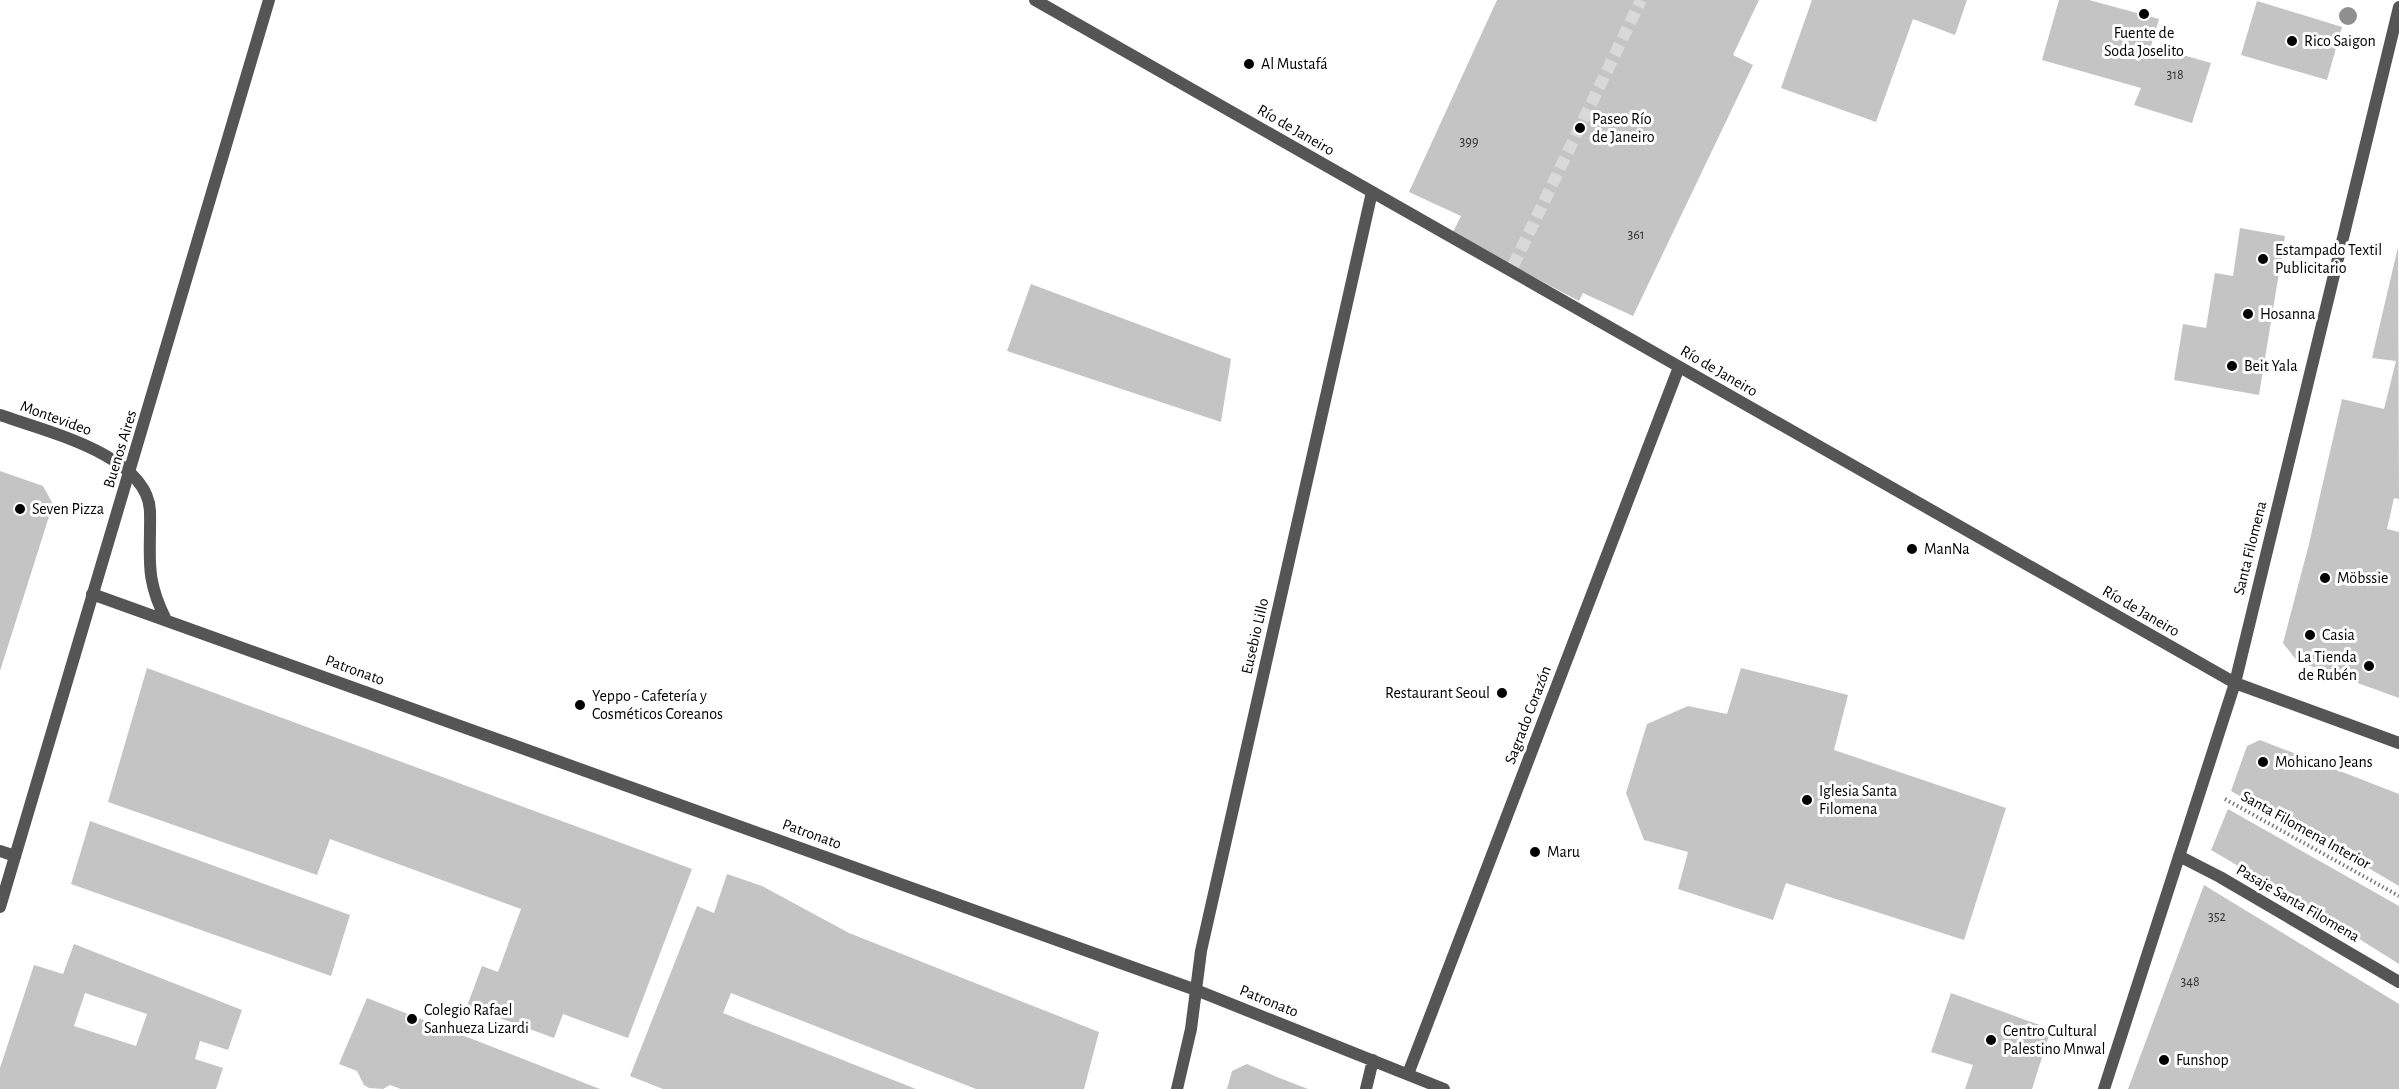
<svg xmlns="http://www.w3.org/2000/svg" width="2399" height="1089" font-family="'Alegreya Sans',sans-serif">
  <rect width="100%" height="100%" fill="#fff"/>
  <path fill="#c4c4c4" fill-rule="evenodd" d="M1497 0H1759L1733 55 1753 65 1633 316 1583 293 1579 301 1452 234 1461 216 1409 192Z
    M1812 0H1967L1955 35 1913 19 1876 122 1781 88Z
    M2059 0H2089L2159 19 2151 46 2211 63 2192 123 2134 105 2141 88 2042 60Z
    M2257 1 2342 27 2327 80 2241 55Z
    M2240 228 2285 236 2259 395 2174 380 2183 324 2206 328 2215 273 2233 276Z
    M2398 247 2399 499 2394 498 2387 529 2399 532V698L2297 661 2283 643 2309 544 2342 399 2384 409 2396 361 2372 358Z
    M1031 284 1231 359 1221 422 1007 351Z
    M0 471 43 486 53 504 0 671Z
    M147 668 692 869 628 1038 563 1014 554 1038 467 1006 482 966 498 972 521 909 330 839 317 875 108 802Z
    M1741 668 1848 695 1834 750 2006 808 1964 940 1786 883 1773 920 1678 889 1688 852 1644 840 1626 793 1647 724 1688 706 1727 714Z
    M2260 740 2399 794V886L2266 808 2265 811 2231 791 2247 746Z
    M2228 809 2399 906V964L2307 906 2211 850Z
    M90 821 350 915 331 976 71 884Z
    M727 874 762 886 849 933 1099 1032 1084 1089H976L731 993 723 1013 916 1089H663L630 1076 697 906 714 913Z
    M2204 885 2399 1004V1089H2128Z
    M74 944 242 1010 228 1050 200 1041 195 1059 223 1068 216 1089H0V1068L34 965 63 974ZM85 993 147 1014 136 1046 74 1026Z
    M1951 993 2051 1029 2032 1089H1965L1973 1065 1931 1052Z
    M367 998 600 1089H401L390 1085 383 1089 369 1088 364 1085 357 1071 339 1064Z
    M1247 1064 1277 1077 1308 1089H1227L1232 1071Z"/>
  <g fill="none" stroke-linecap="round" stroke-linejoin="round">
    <path stroke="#d9d9d9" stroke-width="12" stroke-dasharray="12 6" stroke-linecap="butt" d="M1513 266 1641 0"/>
    <path stroke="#777" stroke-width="4" stroke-dasharray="1.5 3" stroke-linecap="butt" d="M2225 799 2399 896"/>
    <path stroke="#555" stroke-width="12" d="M0 851 15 856"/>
    <path stroke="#555" stroke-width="12" d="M1035 0 2235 683 2399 743
      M0 415C44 431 149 455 150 512 151 558 144 576 166 620
      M92 594 1196 990 1444 1089
      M2179 856 2220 877 2399 982
      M0 907 269 0
      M1408 1074 1679 367
      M1177 1089 1191 1029 1201 951 1372 192
      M1366 1089 1373 1060
      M2104 1089 2235 683 2399 7"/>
  </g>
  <circle fill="#8f8f8f" cx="2348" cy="16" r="9"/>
  <g fill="#000" stroke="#fff" stroke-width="2">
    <circle cx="2144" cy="14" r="6"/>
    <circle cx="2292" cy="41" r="6"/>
    <circle cx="1249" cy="64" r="6"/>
    <circle cx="1580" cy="128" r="6"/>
    <circle cx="2263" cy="259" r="6"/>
    <circle cx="2248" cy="314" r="6"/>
    <circle cx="2232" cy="366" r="6"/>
    <circle cx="20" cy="509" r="6"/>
    <circle cx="1912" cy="549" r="6"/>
    <circle cx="2325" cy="578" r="6"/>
    <circle cx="2310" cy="635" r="6"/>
    <circle cx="2369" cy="666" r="6"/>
    <circle cx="1502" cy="693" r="6"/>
    <circle cx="580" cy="705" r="6"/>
    <circle cx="2263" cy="762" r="6"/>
    <circle cx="1807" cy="800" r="6"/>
    <circle cx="1535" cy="852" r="6"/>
    <circle cx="412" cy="1019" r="6"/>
    <circle cx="1991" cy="1040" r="6"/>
    <circle cx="2164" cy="1060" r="6"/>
  </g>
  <g text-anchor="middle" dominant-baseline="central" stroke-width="6" stroke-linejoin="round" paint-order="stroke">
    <g font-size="14" fill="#313131">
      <text x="2175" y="75">318</text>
      <text x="1469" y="142">399</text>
      <text x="1636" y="235">361</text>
      <text x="2217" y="917">352</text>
      <text x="2190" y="982">348</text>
    </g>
    <g font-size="16" fill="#000" stroke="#fff" text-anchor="start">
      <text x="2144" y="33" text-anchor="middle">Fuente de<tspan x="2144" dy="18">Soda Joselito</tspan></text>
      <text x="2304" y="41">Rico Saigon</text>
      <text x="1261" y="64">Al Mustafá</text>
      <text x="1592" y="119">Paseo Río<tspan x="1592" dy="18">de Janeiro</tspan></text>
      <text x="2275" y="250">Estampado Textil<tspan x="2275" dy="18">Publicitario</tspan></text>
      <text x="2260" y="314">Hosanna</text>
      <text x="2244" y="366">Beit Yala</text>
      <text x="32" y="509">Seven Pizza</text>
      <text x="1924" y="549">ManNa</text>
      <text x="2337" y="578">Möbssie</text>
      <text x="2322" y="635">Casia</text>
      <text x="2357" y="657" text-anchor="end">La Tienda<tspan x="2357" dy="18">de Rubén</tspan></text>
      <text x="1490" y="693" text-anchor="end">Restaurant Seoul</text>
      <text x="592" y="696">Yeppo - Cafetería y<tspan x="592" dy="18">Cosméticos Coreanos</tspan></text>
      <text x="2275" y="762">Mohicano Jeans</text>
      <text x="1819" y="791">Iglesia Santa<tspan x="1819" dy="18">Filomena</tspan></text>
      <text x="1547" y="852">Maru</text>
      <text x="424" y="1010">Colegio Rafael<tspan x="424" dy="18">Sanhueza Lizardi</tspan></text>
      <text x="2003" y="1031">Centro Cultural<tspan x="2003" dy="18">Palestino Mnwal</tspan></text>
      <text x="2176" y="1060">Funshop</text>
    </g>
    <g font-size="16" fill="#000" stroke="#fff">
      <text transform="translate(1296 130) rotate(30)">Río de Janeiro</text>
      <text transform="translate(1719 371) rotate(30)">Río de Janeiro</text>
      <text transform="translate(56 418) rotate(20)">Montevideo</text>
      <text transform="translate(120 449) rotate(-73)">Buenos Aires</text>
      <text transform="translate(2250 548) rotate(-76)">Santa Filomena</text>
      <text transform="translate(2141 611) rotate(30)">Río de Janeiro</text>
      <text transform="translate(1255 636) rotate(-77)">Eusebio Lillo</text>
      <text transform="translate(355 670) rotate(20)">Patronato</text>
      <text transform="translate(1528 715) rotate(-69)">Sagrado Corazón</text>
      <text transform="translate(2306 830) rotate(29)">Santa Filomena Interior</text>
      <text transform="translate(812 834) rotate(20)">Patronato</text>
      <text transform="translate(2298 903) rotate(30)">Pasaje Santa Filomena</text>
      <text transform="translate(1269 1001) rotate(22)">Patronato</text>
    </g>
  </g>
</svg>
